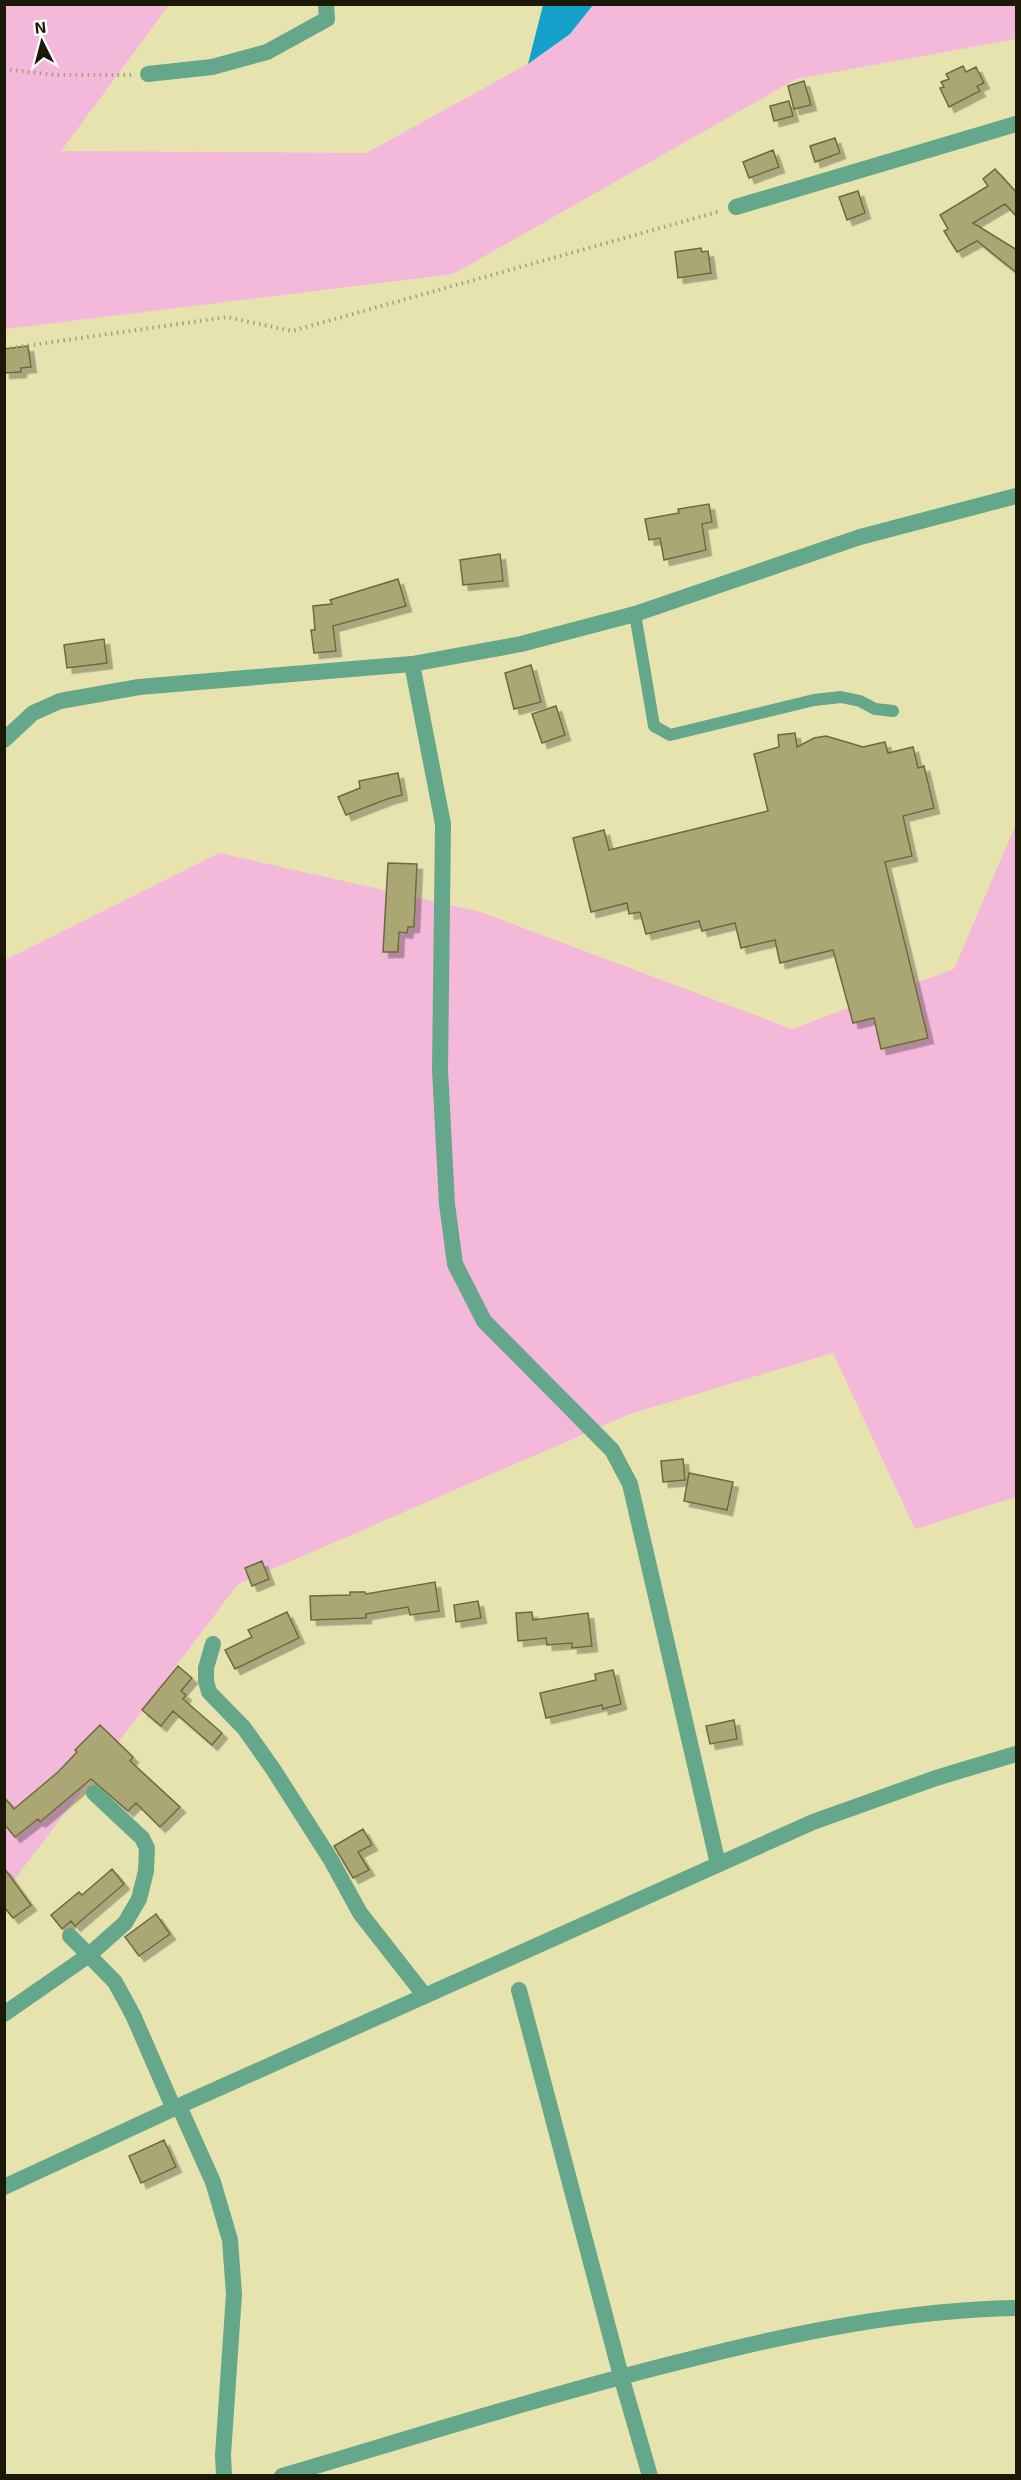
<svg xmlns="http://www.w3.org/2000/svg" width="1021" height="2480" font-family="'Exo 2',sans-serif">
  <defs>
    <filter id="shadow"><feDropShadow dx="5.5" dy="5.5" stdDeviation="0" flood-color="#0004"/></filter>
  </defs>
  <rect width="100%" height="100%" fill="#e6e3af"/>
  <path fill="#f3b8da" d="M4 5H169L61 151 366 153 528 64 570 34 593 5H1016V39L796 79 453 274 5 329Z
    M1016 824V1497L915 1529 833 1353 630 1414 238 1584 5 1892V960L219 853 481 912 792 1029 954 969Z"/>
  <path fill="#15a1c9" d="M543 5H593L570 34 528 64Z"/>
  <path fill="#aaa775" stroke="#6e6a3a" stroke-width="1.5" filter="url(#shadow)" d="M963 66 966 72 976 67 984 83 977 86 980 91 949 107 940 88 944 87 941 82 949 79 946 74Z
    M804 81 811 105 794 109 788 86Z
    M789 101 793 116 774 121 770 106Z
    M835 138 840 153 815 162 810 146Z
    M773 150 779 167 749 178 743 162Z
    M995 169 1017 193V217L1005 204 973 223 1017 250V273L977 241 957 252 944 231 948 229 940 215 988 186 983 179Z
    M858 191 865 213 847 220 839 197Z
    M701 248 702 252 708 251 711 273 678 278 675 252Z
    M28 346 31 367 21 368V372L4 373V349Z
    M709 504 712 522 702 524 706 550 664 560 660 538 649 540 645 519 679 513 678 509Z
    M500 554 503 581 463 585 460 560Z
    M398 579 406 606 333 626 336 651 314 653 311 630H315L313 606 332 604 330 600Z
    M104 639 107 663 67 668 64 645Z
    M531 665 541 702 514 709 505 673Z
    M556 706 565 735 542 743 532 714Z
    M795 733 797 747 814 738 826 736 863 747 885 742 888 753 913 747 918 768 924 766 934 808 903 816 912 856 885 862 928 1038 881 1049 874 1018 853 1023 833 950 780 963 775 940 741 948 735 923 702 931 699 921 646 934 640 912 629 914 627 903 591 912 573 838 604 830 609 850 768 811 754 754 779 747 778 735Z
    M398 773 402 795 387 799 346 815 338 797 360 788 359 781Z
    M388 863 417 864 414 927H408L407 933 399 932 398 952H383Z
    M683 1459 685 1480 663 1482 661 1461Z
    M689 1473 733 1482 727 1510 684 1501Z
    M262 1561 269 1579 252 1586 245 1568Z
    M435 1582 439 1611 410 1615 408 1607 366 1614V1618L311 1620 310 1596 350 1595V1592H365L366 1594Z
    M478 1601 481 1618 456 1622 454 1605Z
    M287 1612 299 1638 235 1669 225 1650 252 1637 248 1630Z
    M532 1612 533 1620 588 1613 592 1646 572 1648V1643L547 1645 546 1638 518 1641 516 1613Z
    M178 1666 192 1678 181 1691 186 1695 183 1699 222 1733 212 1745 173 1711 161 1726 142 1710Z
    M613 1670 621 1704 603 1709 602 1705 546 1718 540 1693 596 1680 595 1674Z
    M734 1720 737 1739 710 1744 706 1726Z
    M100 1725 133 1757 130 1761 180 1807 160 1827 136 1803 128 1811 91 1779 40 1822 38 1819 15 1837 4 1824V1797L14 1809 58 1772 77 1752 75 1750Z
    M363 1829 372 1845 358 1852 369 1870 353 1878 334 1846Z
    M4 1868 31 1905 13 1918 4 1907Z
    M112 1869 124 1884 75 1926 71 1921 62 1929 51 1915 79 1892 82 1895Z
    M156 1914 170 1934 139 1956 125 1937Z
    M164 2140 176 2167 141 2183 129 2156Z"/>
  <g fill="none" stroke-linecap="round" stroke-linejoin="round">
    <path stroke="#a3a177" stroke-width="4" stroke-dasharray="1.5 4.5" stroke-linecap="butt" d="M4 69 55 75H132
      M4 349 227 317 292 331 721 211"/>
    <path stroke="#65a78a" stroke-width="12" d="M635 614 654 726 670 735 814 700 841 697 860 701 875 709 893 711"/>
    <path stroke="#65a78a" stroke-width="16" d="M148 74 212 67 267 52 327 19 326 4
      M736 207 1016 124
      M4 740 33 713 60 701 139 687 412 664 521 644 635 614 860 537 1016 496
      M213 1644 206 1668V1681L209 1692 244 1728 273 1769 331 1860 360 1913 425 1996
      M70 1936 115 1982 133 2015 174 2109
      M519 1990 621 2376 650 2476
      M4 2014 89 1955 125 1923 139 1899 146 1871 147 1848 142 1838 94 1793
      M282 2476C418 2436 553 2393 691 2359 798 2332 906 2310 1016 2308"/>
    <path stroke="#65a78a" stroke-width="16" d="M412 664 443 824 440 1070 447 1204 455 1264 484 1321 612 1450 630 1484 718 1864
      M179 2106 213 2182 230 2240 234 2294 223 2455 224 2476
      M4 2187 179 2106 813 1822 936 1778 1016 1754"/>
  </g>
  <rect width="1021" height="2480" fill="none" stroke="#1b1906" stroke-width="12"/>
  <g transform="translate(42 42) rotate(354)" stroke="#ffffff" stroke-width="4.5" paint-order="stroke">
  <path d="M0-4.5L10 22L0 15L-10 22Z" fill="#1b1906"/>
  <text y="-9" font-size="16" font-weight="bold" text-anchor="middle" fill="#1b1906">N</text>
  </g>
</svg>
